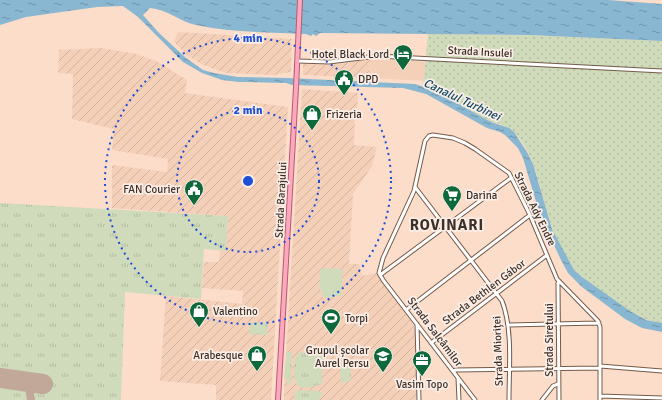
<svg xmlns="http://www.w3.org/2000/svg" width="662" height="400" font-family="Signika,sans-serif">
  <defs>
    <pattern id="industrial-furrows" width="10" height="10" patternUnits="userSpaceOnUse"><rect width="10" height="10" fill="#f5d0b9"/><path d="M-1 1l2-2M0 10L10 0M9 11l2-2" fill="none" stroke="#d3b39f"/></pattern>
    <pattern id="grass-tufts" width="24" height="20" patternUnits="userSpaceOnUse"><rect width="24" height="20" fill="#cfdbba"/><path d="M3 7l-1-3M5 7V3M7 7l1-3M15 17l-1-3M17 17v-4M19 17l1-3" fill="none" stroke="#b3bca0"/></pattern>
    <pattern id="park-dots" width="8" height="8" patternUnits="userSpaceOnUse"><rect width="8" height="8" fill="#cfdbba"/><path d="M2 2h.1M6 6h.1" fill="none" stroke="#b3bca0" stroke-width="1.8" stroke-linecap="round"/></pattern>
    <pattern id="water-ripples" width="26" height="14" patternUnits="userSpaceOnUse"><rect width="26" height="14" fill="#89b7d1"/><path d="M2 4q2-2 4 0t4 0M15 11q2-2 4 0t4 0" fill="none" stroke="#7195aa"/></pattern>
  </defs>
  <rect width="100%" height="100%" fill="#fcddca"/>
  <path fill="#f5d0b9" d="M370 59 427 62V81L369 78Z"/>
  <path fill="url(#industrial-furrows)" d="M178 32 292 39 291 72 274 75 226 73 203 65 188 56 174 42Z
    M101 48 137 54 158 62 187 80 185 93 288 107 271 400H216V385L160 381 166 296 242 304 243 291 202 288 204 262H219L220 251H226L228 216 112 208V165L167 172 168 159 112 150 114 129 72 119 73 74 58 73 59 50Z
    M370 59 369 78 303 75V64L332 65Z
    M302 89 358 93 357 115 355 116 354 145 377 147 372 166 353 194 349 264H359L362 276 376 273 413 324 416 334V400H284V386Z"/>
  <path fill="url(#grass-tufts)" d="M0 203 228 216 226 251 204 249 201 299 125 292 121 400H0Z
    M250 322 268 323 267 335 249 334Z
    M286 351 292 352 291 381 290 384 287 386V379L284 378 286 359H287Z
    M301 352 319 353 323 355 322 384C314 386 299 392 295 382H297V380H294C295 371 292 355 301 352Z
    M340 365H350L351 381 342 382V385L341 382Z
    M298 390 318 391 322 393V396L318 400H295L294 395Z"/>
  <path fill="url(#park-dots)" d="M428 34 529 35 662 41V323C641 321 625 308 608 296 595 285 578 278 569 263 560 248 553 232 548 216 540 191 534 149 513 132 507 126 499 124 491 122L423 86Z"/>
  <path fill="#cfdbba" d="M321 268 343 269 341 296H335V298L323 297 322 296V290H319Z"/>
  <path fill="url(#water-ripples)" d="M0 0H608L662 4V41L529 35 320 33 316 36 313 34 311 36 306 34C270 32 232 33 196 25 180 22 167 9 150 8L143 15 159 33 186 58 203 70 214 73 238 77 288 78 415 84 433 90 491 122 509 128 514 132 527 152 533 164 552 229 574 270 582 277 630 311 646 320 662 323V332L642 328 625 319 582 287 568 273 561 260 540 215 523 158 518 148 505 135 500 132 487 128 426 94 403 88 292 85 286 83 239 82 222 80 202 73 183 62 138 17 123 6 97 7 26 17 0 25Z"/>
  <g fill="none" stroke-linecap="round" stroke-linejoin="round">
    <path stroke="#c2a899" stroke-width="8" d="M28 382 31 400"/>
    <path stroke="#c2a899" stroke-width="20" d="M0 378 43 384"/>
    <g stroke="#745a49" stroke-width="5">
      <path id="minor" d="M298 61 329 62 377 56 662 71
        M415 187 502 301C513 329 509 370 509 400
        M380 275 511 178
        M406 310 530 215
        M417 324 419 400
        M508 325 599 323
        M431 343 547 255
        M600 366 662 371
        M453 371 456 370 600 368
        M458 378 459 400
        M600 396 662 398
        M475 400 383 280 379 273 383 258 414 191 425 141 429 136 433 135 453 138 465 143 475 149 509 173 530 215 557 279 598 321 600 327V400
        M542 400 553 386 558 384
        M559 400 558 283 559 281"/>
    </g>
    <g stroke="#b85a70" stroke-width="6">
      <path id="major" d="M278 400 296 88 300 0"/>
    </g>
    <use href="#minor" stroke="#fff" stroke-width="3"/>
    <use href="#major" stroke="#fca9c0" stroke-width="4"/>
  </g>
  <g fill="none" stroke="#1d4ed8" stroke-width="2" stroke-dasharray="2 4">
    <circle cx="248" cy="181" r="71"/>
    <circle cx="248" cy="181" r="143"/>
  </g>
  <defs>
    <g id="hotel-pin" transform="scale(1)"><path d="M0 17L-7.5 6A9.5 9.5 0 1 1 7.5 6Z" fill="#0d683b" stroke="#fbeee7"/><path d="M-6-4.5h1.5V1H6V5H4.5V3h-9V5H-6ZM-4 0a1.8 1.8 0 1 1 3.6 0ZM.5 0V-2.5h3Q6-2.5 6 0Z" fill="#fff"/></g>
    <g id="civic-pin" transform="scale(1)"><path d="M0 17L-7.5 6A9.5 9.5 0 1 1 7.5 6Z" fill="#0d683b" stroke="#fbeee7"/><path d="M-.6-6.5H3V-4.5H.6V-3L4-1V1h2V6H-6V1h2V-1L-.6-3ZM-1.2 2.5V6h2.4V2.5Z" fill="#fff"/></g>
    <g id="shop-pin" transform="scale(1)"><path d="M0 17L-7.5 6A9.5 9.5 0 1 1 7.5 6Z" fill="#0d683b" stroke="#fbeee7"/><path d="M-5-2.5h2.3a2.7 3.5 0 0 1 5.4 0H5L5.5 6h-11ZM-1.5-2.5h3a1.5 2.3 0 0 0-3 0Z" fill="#fff"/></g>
    <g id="supermarket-pin" transform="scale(1)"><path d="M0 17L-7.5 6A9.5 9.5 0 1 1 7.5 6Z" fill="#0d683b" stroke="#fbeee7"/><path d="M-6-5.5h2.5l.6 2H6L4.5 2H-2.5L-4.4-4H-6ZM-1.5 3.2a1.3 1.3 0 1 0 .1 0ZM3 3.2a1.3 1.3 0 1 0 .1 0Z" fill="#fff"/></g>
    <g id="stadium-pin" transform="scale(1)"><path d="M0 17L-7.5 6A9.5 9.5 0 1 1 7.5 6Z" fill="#0d683b" stroke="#fbeee7"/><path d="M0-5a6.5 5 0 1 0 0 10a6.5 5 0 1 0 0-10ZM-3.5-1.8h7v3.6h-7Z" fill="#fff"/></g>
    <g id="school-pin" transform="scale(1)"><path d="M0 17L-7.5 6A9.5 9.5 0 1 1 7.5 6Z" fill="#0d683b" stroke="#fbeee7"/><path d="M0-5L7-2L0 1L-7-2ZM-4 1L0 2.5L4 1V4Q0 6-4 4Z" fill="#fff"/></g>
    <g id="office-pin" transform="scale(1)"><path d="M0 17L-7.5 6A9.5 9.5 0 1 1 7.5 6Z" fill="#0d683b" stroke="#fbeee7"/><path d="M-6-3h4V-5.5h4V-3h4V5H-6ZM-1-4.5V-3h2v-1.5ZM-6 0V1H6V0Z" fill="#fff"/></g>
  </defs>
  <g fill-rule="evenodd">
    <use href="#hotel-pin" x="403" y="54"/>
    <use href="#civic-pin" x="344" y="79"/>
    <use href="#shop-pin" x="312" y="114"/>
    <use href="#civic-pin" x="194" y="189"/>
    <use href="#supermarket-pin" x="452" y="195"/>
    <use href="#shop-pin" x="199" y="311"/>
    <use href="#stadium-pin" x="331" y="318"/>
    <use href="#shop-pin" x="257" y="355"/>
    <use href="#school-pin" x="383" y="356"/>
    <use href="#office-pin" x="422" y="360"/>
  </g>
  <g text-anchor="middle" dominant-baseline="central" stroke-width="3.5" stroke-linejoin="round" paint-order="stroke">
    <g font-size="11" fill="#3c3029" stroke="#fbeee7">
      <text transform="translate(480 52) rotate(3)">Strada Insulei</text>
      <text transform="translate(281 200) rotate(-87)">Strada Barajului</text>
      <text transform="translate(535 209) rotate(64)">Strada Ady Endre</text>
      <text transform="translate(484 292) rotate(-37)">Strada Bethlen Gábor</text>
      <text transform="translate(435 332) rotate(53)">Strada Salcâmilor</text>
      <text transform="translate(549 340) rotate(-90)">Strada Siretului</text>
      <text transform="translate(498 351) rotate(-92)">Strada Mioriței</text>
    </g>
    <g font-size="11" fill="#3c3029" stroke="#fbeee7" text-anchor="start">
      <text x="389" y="54" text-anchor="end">Hotel Black Lord</text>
      <text x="358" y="79">DPD</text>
      <text x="326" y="114">Frizeria</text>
      <text x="180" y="189" text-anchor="end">FAN Courier</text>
      <text x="466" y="195">Darina</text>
      <text x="213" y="311">Valentino</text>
      <text x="345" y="318">Torpi</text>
      <text x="369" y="350" text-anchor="end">Grupul școlar<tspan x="369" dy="13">Aurel Persu</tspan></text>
      <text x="243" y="355" text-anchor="end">Arabesque</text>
      <text x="422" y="384" text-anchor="middle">Vasim Topo</text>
    </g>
    <g font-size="12" font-style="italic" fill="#0e4964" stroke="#fbeee7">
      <text transform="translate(462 100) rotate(25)">Canalul Turbinei</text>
    </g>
    <g font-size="15" font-weight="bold" letter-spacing="1" fill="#3c3029" stroke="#fbeee7">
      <text x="447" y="225">ROVINARI</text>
    </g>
  </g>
  <circle cx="248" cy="181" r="6" fill="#1d4ed8" stroke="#fbeee7" stroke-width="2"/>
  <g font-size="12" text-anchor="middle" font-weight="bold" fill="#1d4ed8" stroke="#fbeee7" stroke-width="3.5" stroke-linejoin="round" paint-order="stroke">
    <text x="248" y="42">4 min</text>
    <text x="248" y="114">2 min</text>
  </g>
</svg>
